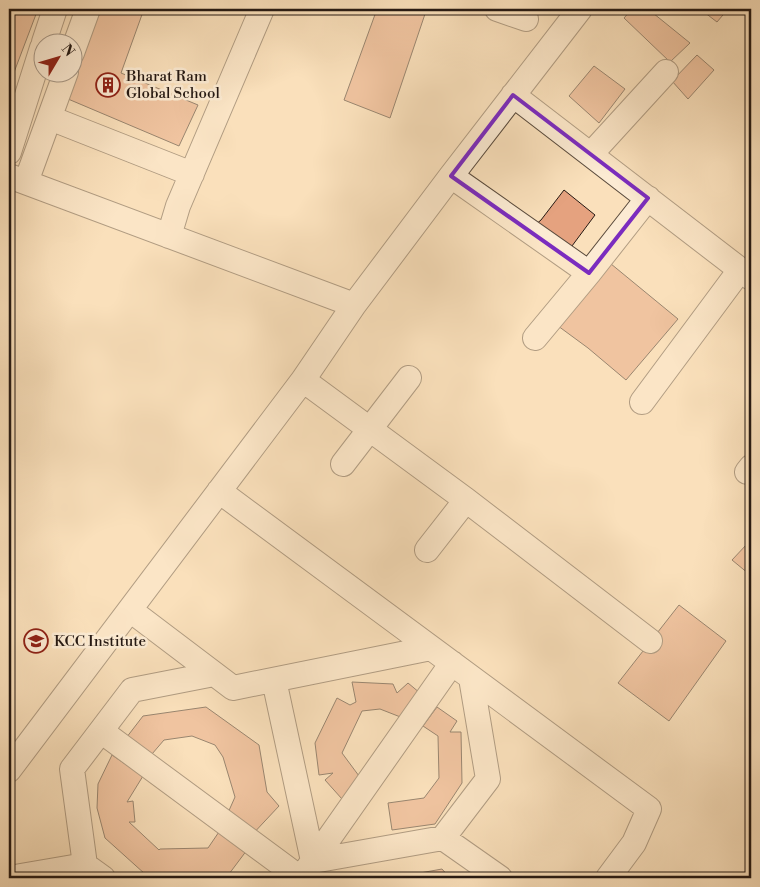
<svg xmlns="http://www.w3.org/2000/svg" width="760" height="887" font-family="'Libre Bodoni',serif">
  <rect width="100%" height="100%" fill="#fae0bb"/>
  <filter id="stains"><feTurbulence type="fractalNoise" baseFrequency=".004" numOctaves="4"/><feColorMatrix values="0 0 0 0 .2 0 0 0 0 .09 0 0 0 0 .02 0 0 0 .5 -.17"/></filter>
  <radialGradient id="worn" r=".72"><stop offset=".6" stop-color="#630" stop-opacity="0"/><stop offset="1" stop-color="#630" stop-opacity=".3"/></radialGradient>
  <path fill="#e5a27f" stroke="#251913" d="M9 9H38L13 75 9 77Z
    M96 9H144L121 73 198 105 179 146 61 96Z
    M377 9H421L426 11 390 118 344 100Z
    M632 9H648L690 43 670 62 624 18Z
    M700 9H728L717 22Z
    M697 55 714 70 688 99 672 81Z
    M594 66 625 89 599 123 569 96Z
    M564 190 595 215 569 250 535 225 541 220Z
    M605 259 678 319 626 380 588 348 554 323Z
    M747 544 751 547V571L749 574 732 560Z
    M679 605 726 641 669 721 618 683Z
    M352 682 393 684 397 693 408 683 420 693 403 718 380 709 362 711 342 753 362 780 342 799 325 780 333 773 319 775 315 743 337 698 350 705 356 702Z
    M206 707 259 745 267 792 279 806 250 837 227 815 235 797 223 757 215 745 192 736 164 740 146 761 123 742 143 716Z
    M437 707 457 721 450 732H461L462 783 435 824 392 830 388 803 424 798 439 778 438 736 423 726Z
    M112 755 143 776 127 802 133 801 135 822H129L159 850 160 849 208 848 223 826 250 846 226 878H145V874L105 838 97 808 98 784Z
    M442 869 450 878H399L409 875Z"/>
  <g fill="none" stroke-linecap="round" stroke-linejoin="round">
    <g stroke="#5a4b3d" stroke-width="26">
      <path id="minor" d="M497 9 526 19
        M44 42 55 9
        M72 53 88 9
        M513 95 751 278
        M50 118 192 174
        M9 152 42 48
        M591 154 666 72
        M9 176 354 305
        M451 176 589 273
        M26 182 66 72
        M169 236 178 206 262 9
        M535 338 589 273 648 198
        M303 380 466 500 650 641
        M642 402 740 270
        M343 464 409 378
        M747 472 751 467
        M219 491 649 809 634 843 608 878
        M427 550 466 500
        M130 610 233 688 431 648
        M274 680 313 861
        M101 731 300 878
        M9 770 303 380 354 305 451 176 580 9
        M443 838 500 878
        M313 861 443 838 488 779 471 678
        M9 878 85 865
        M103 878 85 865 72 769 132 690 214 674
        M301 878 452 663"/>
    </g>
    <use href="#minor" stroke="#fcebd3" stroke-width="24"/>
  </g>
  <path d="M0 0H760V887H0ZM513 95 648 198 589 273 451 176Z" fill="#fae0bb" fill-opacity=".55" fill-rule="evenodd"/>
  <path fill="none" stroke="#7b2cbf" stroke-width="4" stroke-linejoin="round" d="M513 95 648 198 589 273 451 176Z"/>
  <defs>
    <g id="building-ring" transform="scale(1.25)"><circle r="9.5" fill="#fcebd3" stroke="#8f2418" stroke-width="1.5"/><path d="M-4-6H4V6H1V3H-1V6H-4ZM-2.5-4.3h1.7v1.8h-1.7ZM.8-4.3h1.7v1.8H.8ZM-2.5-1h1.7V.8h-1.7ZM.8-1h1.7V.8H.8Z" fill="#8f2418"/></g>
    <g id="university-ring" transform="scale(1.25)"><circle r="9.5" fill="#fcebd3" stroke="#8f2418" stroke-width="1.5"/><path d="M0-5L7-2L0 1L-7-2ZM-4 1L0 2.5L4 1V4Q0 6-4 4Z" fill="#8f2418"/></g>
  </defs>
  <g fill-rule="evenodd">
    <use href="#building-ring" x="108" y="85"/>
    <use href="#university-ring" x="36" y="641"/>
  </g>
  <g text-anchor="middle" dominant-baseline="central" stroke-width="5" stroke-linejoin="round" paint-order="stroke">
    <g font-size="15" fill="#251913" stroke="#fcebd3" text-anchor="start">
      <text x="126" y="76">Bharat Ram<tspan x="126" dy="17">Global School</tspan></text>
      <text x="54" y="641">KCC Institute</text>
    </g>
  </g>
  <rect width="760" height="887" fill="none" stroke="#fae0bb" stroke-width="30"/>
  <rect x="10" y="10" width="740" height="867" fill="none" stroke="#251913" stroke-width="2.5"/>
  <rect x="15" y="15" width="730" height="857" fill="none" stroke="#251913"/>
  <g transform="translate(58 58) rotate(52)"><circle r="24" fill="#fcebd3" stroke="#a69786"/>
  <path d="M0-4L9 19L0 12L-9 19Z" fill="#8f2418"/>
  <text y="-8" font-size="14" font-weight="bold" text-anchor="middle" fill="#251913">N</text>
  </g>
  <rect width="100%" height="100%" filter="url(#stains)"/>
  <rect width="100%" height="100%" fill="url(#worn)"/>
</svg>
